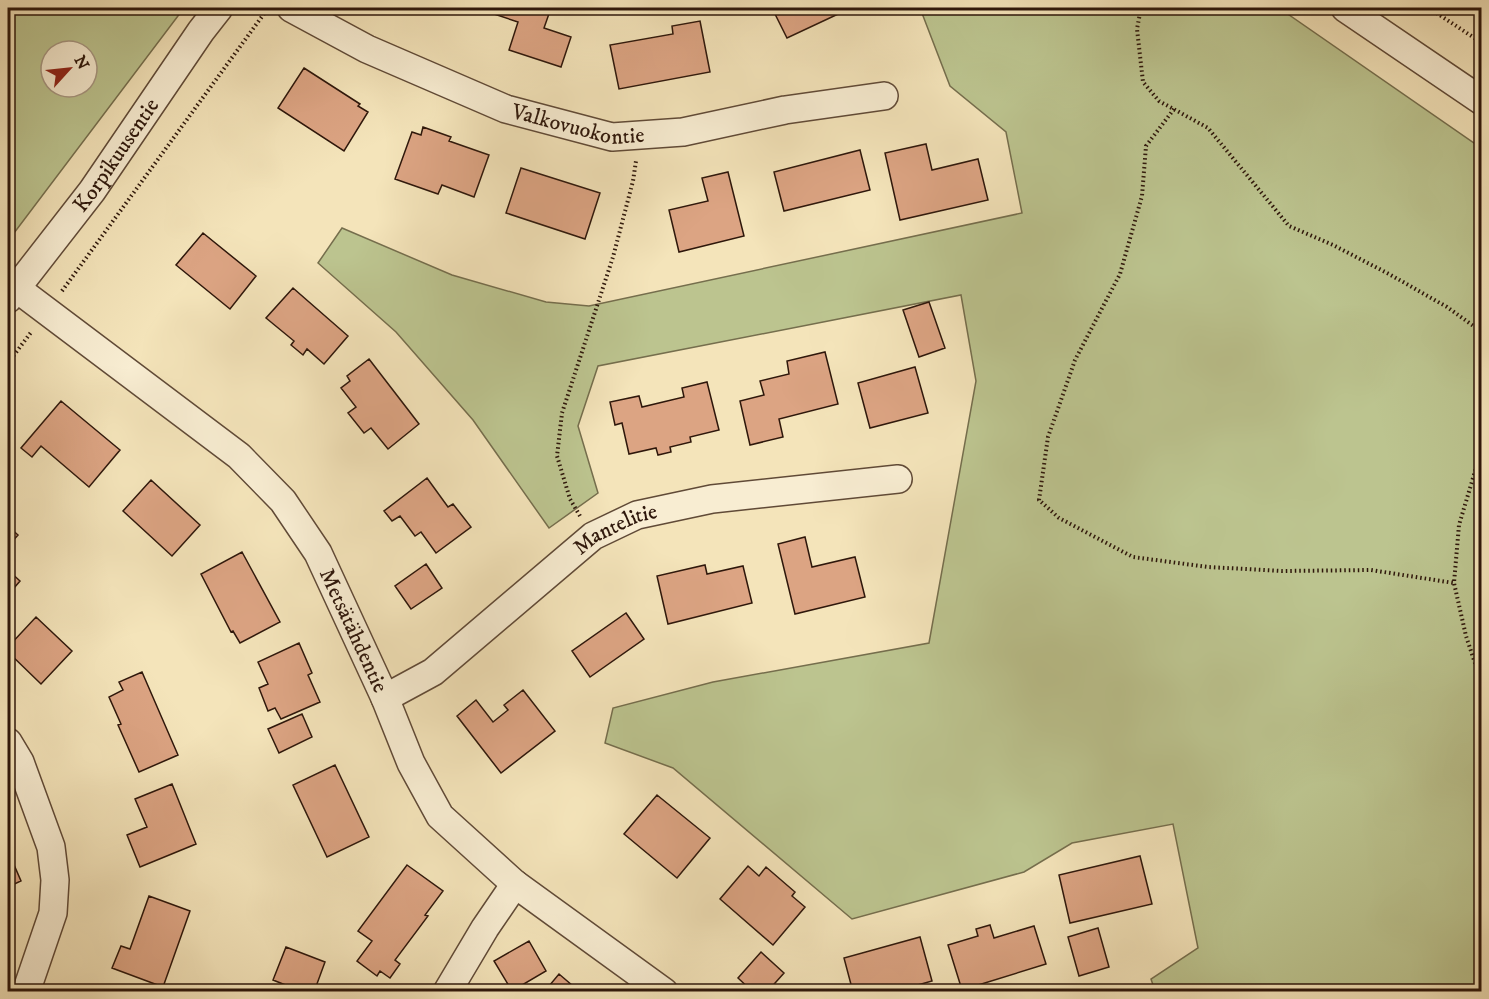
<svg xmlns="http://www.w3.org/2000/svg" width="1489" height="999" font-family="'IM FELL DW Pica',serif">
  <rect width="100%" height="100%" fill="#f4e4ba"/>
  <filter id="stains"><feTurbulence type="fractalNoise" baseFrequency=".00333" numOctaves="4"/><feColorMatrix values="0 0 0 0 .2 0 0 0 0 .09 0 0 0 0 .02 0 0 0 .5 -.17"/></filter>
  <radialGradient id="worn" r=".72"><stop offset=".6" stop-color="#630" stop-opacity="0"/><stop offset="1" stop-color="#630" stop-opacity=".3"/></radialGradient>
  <path fill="#bcc48f" stroke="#756e4d" stroke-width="1.5" fill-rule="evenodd" d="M8 8H184L8 241ZM51 51H87V87H51Z
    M920 8H1279L1481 148V991H1155L1151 979 1198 948 1173 824 1072 843 1024 872 852 919 673 768 605 743 613 708 713 682 929 643 976 381 961 295 598 366 578 426 598 493 549 528 473 420 396 332 318 263 342 228 452 275 546 302 589 306 1022 213 1006 132 950 86Z"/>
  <path fill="#dca483" stroke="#2e170b" stroke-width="1.5" d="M483 8H551L544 28 571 37 561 67 509 50 518 22 482 10Z
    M772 8H851L787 38Z
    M700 21 710 72 619 89 610 45 673 34 672 26Z
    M304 68 360 104 358 106 368 112 344 151 278 108Z
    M423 127 451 137 449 141 489 155 474 197 442 185 438 194 395 179 412 132 421 135Z
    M926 144 932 170 978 159 988 200 900 220 885 153Z
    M860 150 870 190 784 211 774 172Z
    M521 168 600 193 585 239 506 213Z
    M728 172 744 236 679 252 669 210 708 201 702 178Z
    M203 233 256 276 230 309 176 265Z
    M293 288 348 336 324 364 307 349 303 355 291 345 294 341 266 318Z
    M929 302 945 348 919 357 903 310Z
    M825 352 838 404 779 419 783 437 750 445 740 401 764 395 760 381 789 374 787 361Z
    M369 359 419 424 388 449 371 428 364 433 348 413 356 407 341 388 350 381 347 376Z
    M915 367 928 413 870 428 858 383Z
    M707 382 719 430 690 437 691 442 670 447 671 452 658 455 656 448 629 454 622 423 615 425 610 402 639 396 642 407 684 397 682 388Z
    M61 401 120 450 89 487 41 446 32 457 21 448Z
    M427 478 448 507 453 504 471 527 436 553 421 532 415 536 400 516 392 521 384 511Z
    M151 480 200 525 172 556 123 511Z
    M8 526 18 535 8 546Z
    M805 537 812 567 855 557 865 597 795 614 778 544Z
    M242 552 280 622 240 643 233 631 231 632 201 574Z
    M426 564 442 588 411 609 395 586Z
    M705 565 707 574 743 566 752 603 668 624 657 576Z
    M8 570 20 581 8 595Z
    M626 613 644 639 590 677 572 651Z
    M36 617 72 651 41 684 8 652V647Z
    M299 643 312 673 308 675 320 702 281 719 275 708 268 711 259 688 268 684 258 662Z
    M142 672 178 755 139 772 118 725 121 724 109 697 123 690 119 682Z
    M523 690 555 731 501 773 457 716 476 700 493 722 508 710 504 705Z
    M302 714 312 737 279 753 268 729Z
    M335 765 369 837 327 857 293 785Z
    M172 784 196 844 140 867 127 835 147 827 135 799Z
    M657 795 710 838 677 878 624 834Z
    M8 851 21 881 8 887Z
    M1140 856 1152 904 1070 923 1059 875Z
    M407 865 443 891 425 915 428 916 395 960 400 964 390 978 380 971 377 976 357 961 372 941 358 931Z
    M748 866 759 876 766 867 795 892 792 896 805 907 773 945 720 899Z
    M149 896 190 911 163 987 112 968 121 946 130 949Z
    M990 925 994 938 1034 926 1046 964 962 990 948 945 978 936 976 929Z
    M1098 928 1109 967 1079 976 1068 937Z
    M920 937 932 981 893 992H853L844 958Z
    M529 941 546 971 512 991 494 961Z
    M286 947 325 962 314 992H303L273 980Z
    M761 952 784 973 767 992H753L738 978Z
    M559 974 580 992H544Z"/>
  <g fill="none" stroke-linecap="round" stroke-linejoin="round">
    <g stroke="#604a37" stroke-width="30">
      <g id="minor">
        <path id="s1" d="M291 8 367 49 506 109 612 137 683 132 785 110 884 96"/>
        <path d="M1345 8 1482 101"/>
        <path id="s2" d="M16 288 239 456 283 501 318 553 385 698 411 763 440 816 515 884 664 992"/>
        <path id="s3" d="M8 299 92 191 201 31 219 8"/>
        <path id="s4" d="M385 698 433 672 593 536 637 515 712 499 898 479"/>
        <path d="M8 742 20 762 51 847 55 880 53 913 26 992"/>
        <path d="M447 992 485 928 515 884"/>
      </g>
    </g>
    <path stroke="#2e170b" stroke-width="4" stroke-dasharray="1.5 3" stroke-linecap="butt" d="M1141 8 1137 29 1143 82 1159 101 1208 128 1289 226 1333 245 1389 274 1447 307 1482 332
      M1429 8 1482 43
      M1174 109 1146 146 1142 196 1120 274 1075 360 1048 437 1039 500 1059 518 1133 557 1208 567 1282 571 1371 570 1454 583
      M62 291 266 11
      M8 363 32 331
      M1482 448 1459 525 1454 583 1466 636 1482 684
      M580 516 570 499 557 456 562 413 613 257 633 181 636 161"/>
    <use href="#minor" stroke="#f8edd2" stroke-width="27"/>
  </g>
  <g text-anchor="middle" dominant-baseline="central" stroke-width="4.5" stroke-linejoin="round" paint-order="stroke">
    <g font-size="22" fill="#2e170b" stroke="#f8edd2">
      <text stroke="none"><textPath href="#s1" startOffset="312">Valkovuokontie</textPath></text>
      <text stroke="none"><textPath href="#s3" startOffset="180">Korpikuusentie</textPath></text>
      <text stroke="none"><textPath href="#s4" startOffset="288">Mantelitie</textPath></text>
      <text stroke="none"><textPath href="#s2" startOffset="490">Metsätähdentie</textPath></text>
    </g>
  </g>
  <rect width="1489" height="999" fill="none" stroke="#f4e4ba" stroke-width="30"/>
  <rect x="9" y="9" width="1471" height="981" fill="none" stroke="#2e170b" stroke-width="3"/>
  <rect x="15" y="15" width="1459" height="969" fill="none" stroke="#2e170b" stroke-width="1.5"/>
  <g transform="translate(69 69) rotate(63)"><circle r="28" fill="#f8edd2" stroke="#a79782" stroke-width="1.5"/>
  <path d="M0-4.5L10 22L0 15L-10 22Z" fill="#8f2418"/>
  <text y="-9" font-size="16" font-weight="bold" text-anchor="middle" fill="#2e170b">N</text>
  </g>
  <rect width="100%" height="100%" filter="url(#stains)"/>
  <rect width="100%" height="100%" fill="url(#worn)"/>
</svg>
